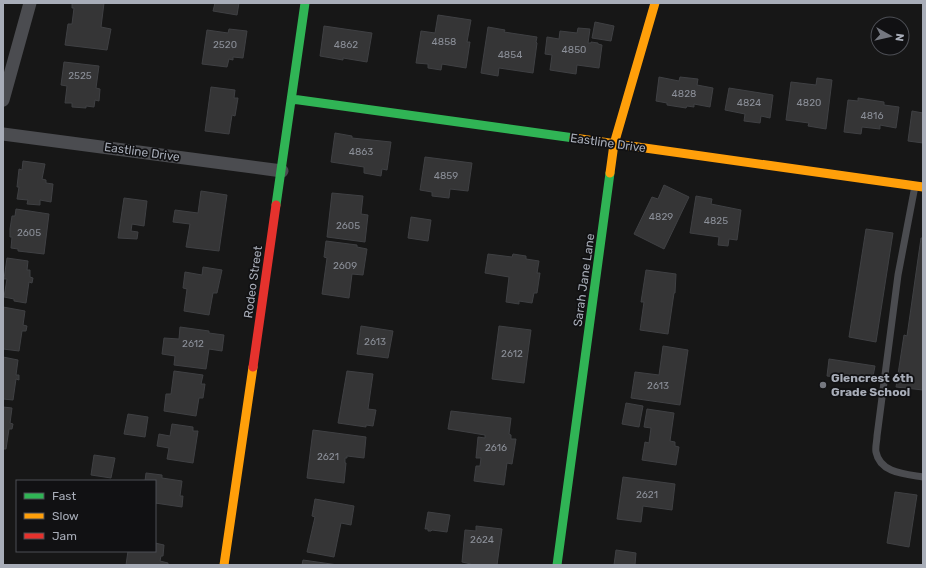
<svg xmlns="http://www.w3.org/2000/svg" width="926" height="568" font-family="Rubik,sans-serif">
  <rect width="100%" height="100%" fill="#171717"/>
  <path fill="#353536" stroke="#3f4043" d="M72 3H104L101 27 111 29 107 50 65 45 68 24H72L74 8H72Z
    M215 3H239L237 15 213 11Z
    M438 15 471 20 467 42H470L466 68 442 64 441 70 428 68V64L416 63 421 31 435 33Z
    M595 22 614 26 611 41 592 38Z
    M324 26 372 33 367 62 343 58V60L320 56Z
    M488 27 505 30 504 32 537 37 536 42 537 43 533 73 499 68 498 76 481 73Z
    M578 28 590 29 588 43H591V42L598 43V44L602 45 599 68 577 65 576 74 550 70 552 55 545 54 547 37 559 39 560 31 577 33Z
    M229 29 247 31 243 58 233 57V60L229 59 227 67 202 64 207 30 228 33Z
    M64 62 99 66 96 88 100 89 99 101 95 100 94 107 86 106V108L72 107V103H65L67 86 61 85Z
    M659 77 679 81 680 77 698 79 697 85 713 88 710 107 694 104V107L687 106 686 108 667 105V103L656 101Z
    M817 78 832 80 826 129 808 126 809 123 786 120 791 82 816 85Z
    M211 87 235 90 234 98H238L235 116 232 115 229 134 205 131Z
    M729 88 773 95 770 118 761 116 760 123 744 121 745 114 725 110Z
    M858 98 884 102V105L899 107 896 128 880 125V129L862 127 861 134 844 132 848 100 858 101Z
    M912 111 923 113V143L908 141Z
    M335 133 352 136V138L391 142 387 170 382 169 381 176 364 173V167L331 162Z
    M425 157 472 163 468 191 450 189 449 198 432 196V192L420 190Z
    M23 161 45 164 42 179 46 180V183L53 184 51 202 40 200V205L27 204 28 200 17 199 19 187H17L19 169 22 170Z
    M664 185 689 197 664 249 634 234 652 197 658 199Z
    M201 191 227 195 219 251 186 247 190 224 173 222 175 210 198 213Z
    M332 193 363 196 361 214 368 215 365 242 327 237Z
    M696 196 712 199 711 204 741 210 737 240 729 239 728 246 718 245 719 237 690 233Z
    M124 198 147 201 144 226 132 224 131 231 138 232 137 239 118 238Z
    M16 209 49 214 44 254 18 251V249L11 248 12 237H10V229L12 216H15Z
    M411 217 431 220 428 241 408 238Z
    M866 229 893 233 876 342 849 337Z
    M921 238H923V390L896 387 904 335 907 336Z
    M326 241 357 245V247L367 249 363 275 352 274 349 298 322 294 327 258 324 257Z
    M488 254 512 257 513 254 526 256V259L539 261 537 273H540L537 293H534L532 303 519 301V304L506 302 509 277 485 273Z
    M7 258 28 261 27 270H30V277L33 278 32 283 29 282 26 303 14 301V299L4 297 7 279H4Z
    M203 267 222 270 217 293H213L209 315 184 311 187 289 183 288 185 272 202 275Z
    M646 270 676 274 675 293H674L668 334 640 330 644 302H641Z
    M3 307 25 311 23 325 27 326 26 331H22L19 351 3 349Z
    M361 326 393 331 388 358 357 354Z
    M499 326 531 330 524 383 492 379Z
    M180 327 209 331V333L224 335 222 351 209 349 206 369 174 365 175 356 162 354 164 338 179 339Z
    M663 346 688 350 680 405 631 398 635 372 659 375Z
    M3 357 18 360 16 375H19V380L16 379 13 400 3 399Z
    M829 359 875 366 872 382 827 376Z
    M174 371 203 375 201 384H205L203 398H199L196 416 164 411 166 394H171Z
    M347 371 373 374 368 409 376 410 373 426 366 425V427L338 423Z
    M626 403 643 406 639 427 622 424Z
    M3 407 12 408 10 423 13 424 12 429H9L6 449H3Z
    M647 409 674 413 670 441 675 442V446L679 447 676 465 642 460 645 442 649 443 651 428 644 427Z
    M451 411 511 418 509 434 511 435V439H516L512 464 507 463 504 485 474 481 476 466H480L481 458H476L478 437 485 438V435L448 429Z
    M128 414 148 417 145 437 124 434Z
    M172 424 193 427V431H198L193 463 167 459 169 448 157 446 159 434 170 436Z
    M313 430 366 437 364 458 347 456V458H345V463H346L344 483 307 478Z
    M94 455 115 458 111 478 91 475Z
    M146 473 162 475V478L182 481 180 496H183L182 507 155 503V481H145Z
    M623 477 675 484 672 510 643 506 641 522 617 519Z
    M895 492 917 495 909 547 887 543Z
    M315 499 354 506 351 525 341 523 334 557 307 552 315 517 312 516Z
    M428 512 450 515 447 532 432 530 431 531H428V529H425Z
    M476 526 502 529 497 565H471V564L462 562 465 530 476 531Z
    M155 543 164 545 163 556H161L160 561 168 563V565H126L128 551H155Z
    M616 550 636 553 635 565H614Z
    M303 560 338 565H302Z"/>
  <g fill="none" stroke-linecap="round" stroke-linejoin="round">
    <path stroke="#4b4c50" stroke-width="7" d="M915 186 898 275 877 436C877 441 875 447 876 452 880 473 905 474 923 477"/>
    <path stroke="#4b4c50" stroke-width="13" d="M3 100 30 3
      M3 134 282 171"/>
    <path stroke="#30b455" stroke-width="9" d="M292 99 574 138
      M276 205 305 3
      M557 565 610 173"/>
    <path stroke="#ff9f0a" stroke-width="9" d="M574 138 923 187
      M610 173 614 144 655 3
      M224 565 253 367"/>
    <path stroke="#e5322d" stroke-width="9" d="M253 367 276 205"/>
  </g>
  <circle fill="#757880" stroke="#111113" stroke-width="1.5" cx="823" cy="385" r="4"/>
  <g text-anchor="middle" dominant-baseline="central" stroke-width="3.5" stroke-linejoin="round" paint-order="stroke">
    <g font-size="10" fill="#8b8f98">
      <text x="444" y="42">4858</text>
      <text x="225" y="45">2520</text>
      <text x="346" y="45">4862</text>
      <text x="574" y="50">4850</text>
      <text x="510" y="55">4854</text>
      <text x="80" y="76">2525</text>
      <text x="684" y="94">4828</text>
      <text x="749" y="103">4824</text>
      <text x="809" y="103">4820</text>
      <text x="872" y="116">4816</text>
      <text x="361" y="152">4863</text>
      <text x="446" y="176">4859</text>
      <text x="661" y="217">4829</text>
      <text x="716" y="221">4825</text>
      <text x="348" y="226">2605</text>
      <text x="29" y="233">2605</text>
      <text x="345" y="266">2609</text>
      <text x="375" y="342">2613</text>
      <text x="193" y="344">2612</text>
      <text x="512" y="354">2612</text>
      <text x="658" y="386">2613</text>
      <text x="496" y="448">2616</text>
      <text x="328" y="457">2621</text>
      <text x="647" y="495">2621</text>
      <text x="482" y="540">2624</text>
    </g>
    <g font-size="12" fill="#a8adb8" stroke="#111113">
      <text transform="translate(608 143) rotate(8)">Eastline Drive</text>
      <text transform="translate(142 152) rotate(8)">Eastline Drive</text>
      <text transform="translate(584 280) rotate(-82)">Sarah Jane Lane</text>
      <text transform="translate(253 282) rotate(-82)">Rodeo Street</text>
    </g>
    <g font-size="12" font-weight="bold" fill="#a8adb8" stroke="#111113" text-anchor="start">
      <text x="831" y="378">Glencrest 6th<tspan x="831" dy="14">Grade School</tspan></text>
    </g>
  </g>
  <rect width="926" height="568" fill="none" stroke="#a8adb8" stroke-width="8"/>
  <rect x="16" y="480" width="140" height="72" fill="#111113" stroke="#4d4f55"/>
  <rect x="24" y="493" width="20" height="6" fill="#30b455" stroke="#4d4f55"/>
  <text x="52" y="500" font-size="12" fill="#a8adb8">Fast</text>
  <rect x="24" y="513" width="20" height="6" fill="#ff9f0a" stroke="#4d4f55"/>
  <text x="52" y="520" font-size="12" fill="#a8adb8">Slow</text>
  <rect x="24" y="533" width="20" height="6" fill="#e5322d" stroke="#4d4f55"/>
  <text x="52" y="540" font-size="12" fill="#a8adb8">Jam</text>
  <g transform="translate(890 36) rotate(98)"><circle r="19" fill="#111113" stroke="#4d4f55"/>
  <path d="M0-3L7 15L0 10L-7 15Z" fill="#757880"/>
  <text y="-6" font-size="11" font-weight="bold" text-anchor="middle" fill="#a8adb8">N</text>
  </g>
</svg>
